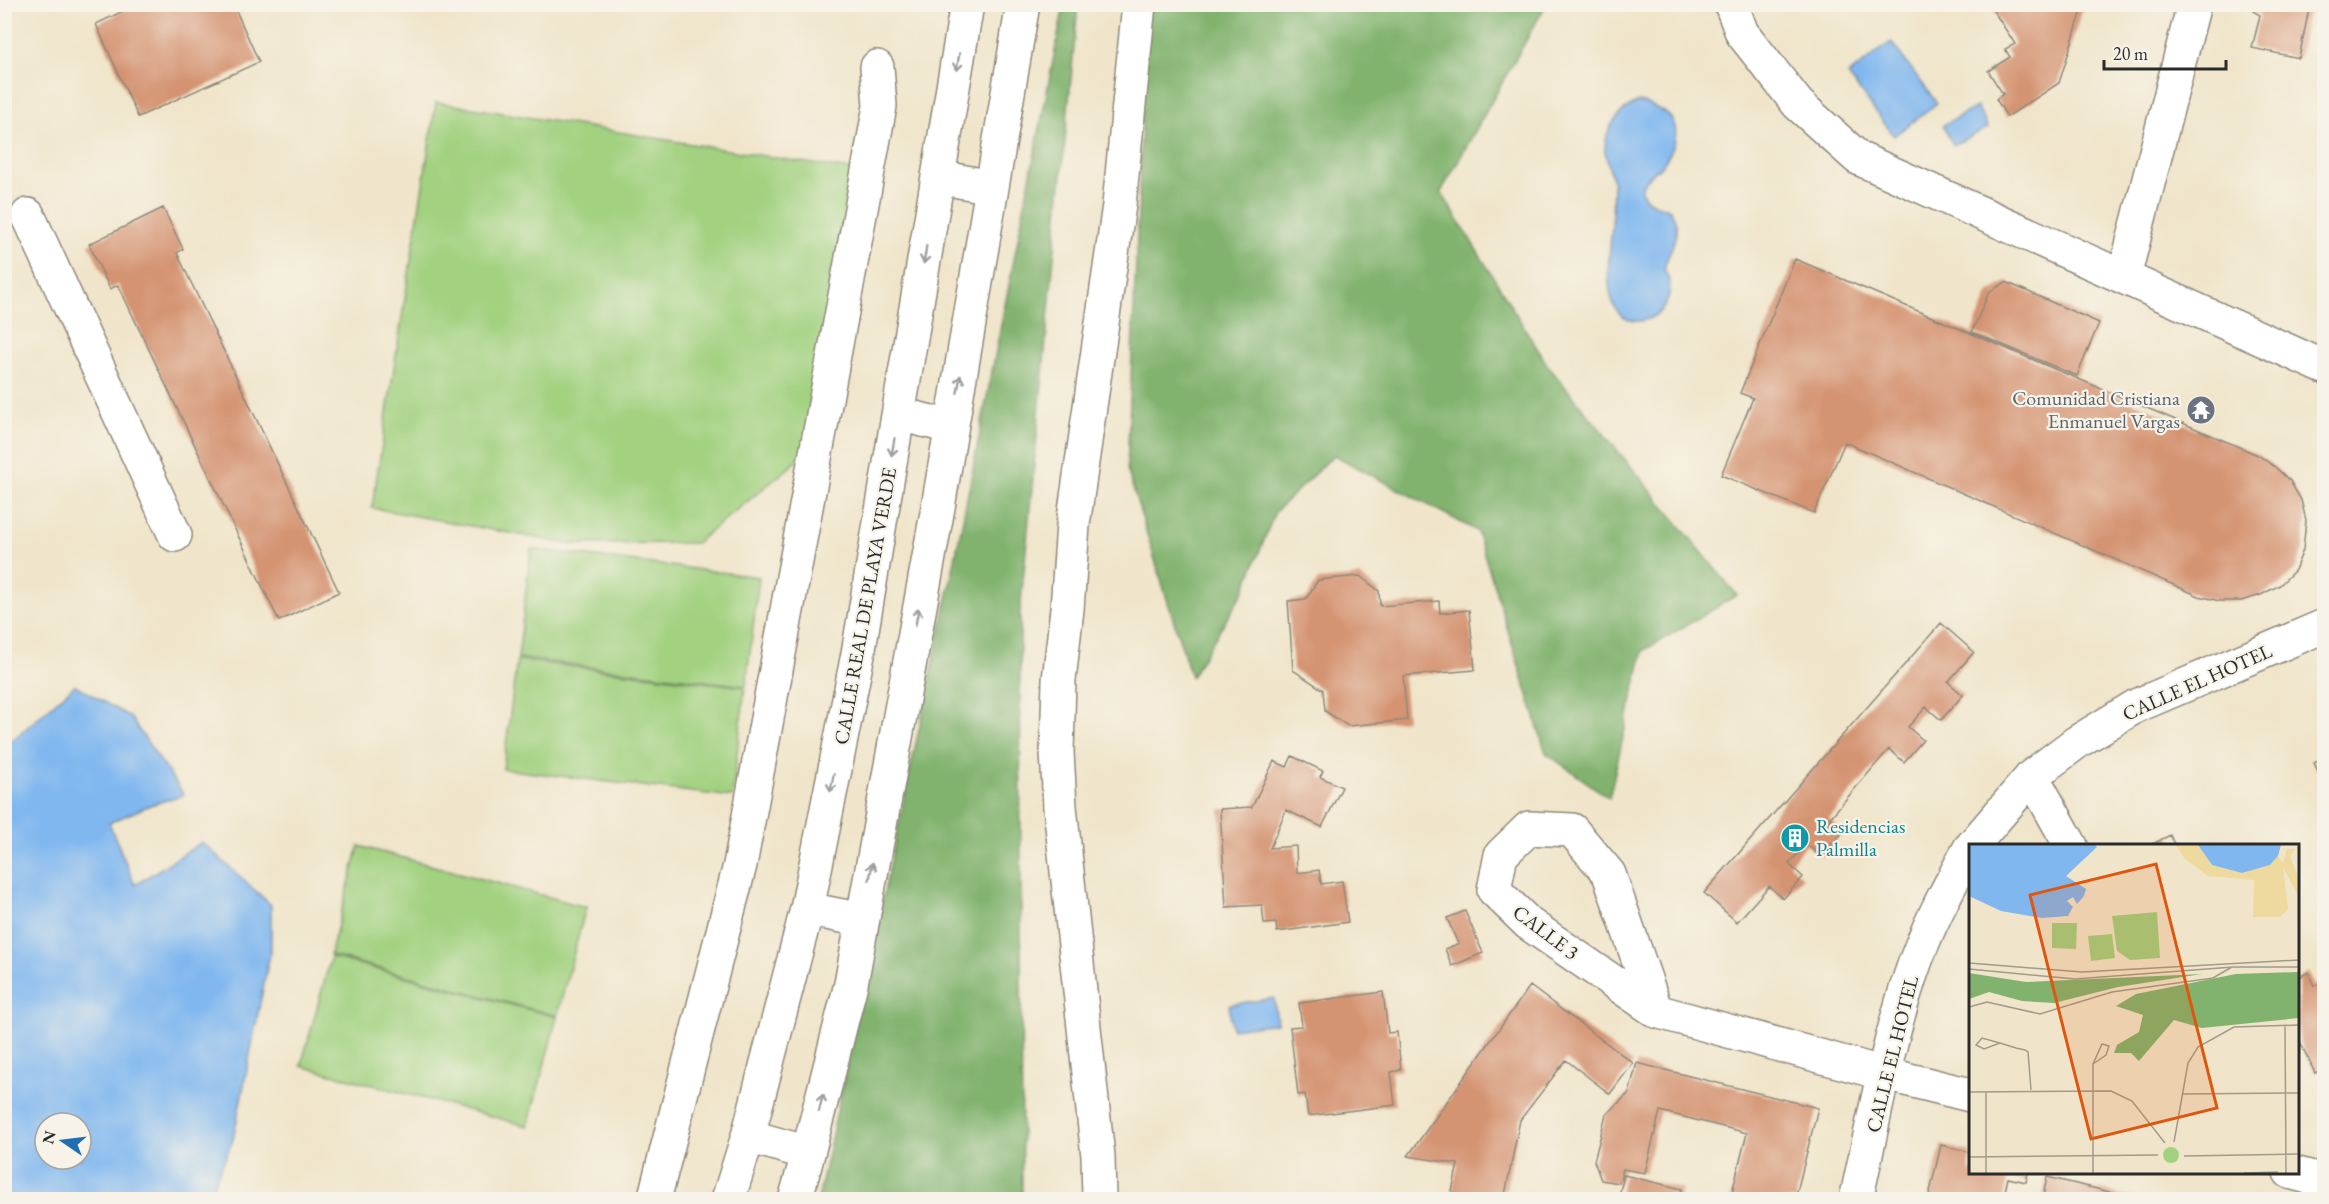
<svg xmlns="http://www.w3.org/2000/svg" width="2329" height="1204" font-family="'EB Garamond',serif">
  <rect width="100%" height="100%" fill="#f7f3e8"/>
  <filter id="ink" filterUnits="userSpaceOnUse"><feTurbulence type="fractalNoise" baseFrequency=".0167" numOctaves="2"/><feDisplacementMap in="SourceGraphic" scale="12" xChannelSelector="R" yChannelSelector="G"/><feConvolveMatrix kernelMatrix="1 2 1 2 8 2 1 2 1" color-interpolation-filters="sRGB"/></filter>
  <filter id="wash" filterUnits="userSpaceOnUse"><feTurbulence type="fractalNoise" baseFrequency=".008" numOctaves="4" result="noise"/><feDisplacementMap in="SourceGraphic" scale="24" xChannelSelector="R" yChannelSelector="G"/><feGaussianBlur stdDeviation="1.35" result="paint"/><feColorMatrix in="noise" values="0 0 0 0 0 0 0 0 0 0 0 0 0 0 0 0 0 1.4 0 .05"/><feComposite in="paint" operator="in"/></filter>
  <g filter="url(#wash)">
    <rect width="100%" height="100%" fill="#f0e5ca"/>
    <path fill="#a2d180" stroke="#667e56" stroke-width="1.5" d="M436 102 856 171 807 453 696 543 569 544 372 508Z
      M531 549 759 577 746 686 518 658Z
      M517 660 745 687 732 797 503 769Z
      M359 846 586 907 557 1016 330 955Z
      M331 957 557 1017 528 1126 301 1066Z"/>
    <path fill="#81b36e" stroke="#566f4c" stroke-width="1.5" d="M1064 5H1078L1020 613 1022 1199 818 1200 952 575Z
      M1147 5H1546L1441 192 1548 366 1737 595 1643 651 1609 798 1546 753 1477 531 1334 455 1275 512 1244 591 1191 677 1127 469Z"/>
    <path fill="#80b7ef" stroke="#56718d" stroke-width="1.5" fill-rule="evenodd" d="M1891 42 1937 103 1894 136 1848 75Z
      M1639 102C1651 104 1659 108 1668 115 1683 128 1673 152 1662 165 1656 172 1641 180 1642 189 1643 204 1660 205 1670 210 1685 232 1669 248 1664 269 1689 312 1625 344 1612 300 1605 276 1610 249 1612 226 1613 212 1612 198 1613 184 1612 172 1606 162 1605 151 1604 129 1619 109 1639 102Z
      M1977 107 1988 128 1953 145 1943 125Z
      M75 685 130 717 184 795 150 805 109 823 135 885 202 842 271 905V948L233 1140 207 1199H5V747ZM45 1123H81V1159H45Z
      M1274 998 1277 1023 1232 1029 1229 1005Z"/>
    <g id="blocks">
      <path fill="#d49371" d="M138 4H233L259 62 138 117 96 24Z
        M1989 4H2084L2059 83 2007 117 1996 99 2003 94 1988 71 2010 57 2005 49 2015 44Z
        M2254 4H2310L2299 58 2252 48 2260 15 2253 11Z
        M163 208 183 249 177 253 339 592 279 621 118 285 110 289 89 244Z
        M1795 259 2258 455 2275 467 2290 481 2301 500 2306 520 2303 550 2295 570 2280 585 2261 595 2241 601H2220L2199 596 1845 442 1814 513 1721 475 1753 398 1740 393Z
        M2006 282 2099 323 2077 376 1972 332 1989 292Z
        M1360 576 1379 591 1380 606 1439 601 1440 613 1469 610 1475 670 1403 676 1407 720 1348 726 1325 711 1323 690 1293 670 1288 601 1306 599 1318 580Z
        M1941 623 1974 652 1948 682 1963 695 1941 720 1926 707 1908 727 1923 740 1904 762 1889 749 1829 819 1843 832 1821 857 1806 844 1789 864 1803 877 1783 899 1769 886 1737 922 1704 893Z
        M1292 756 1323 771 1320 777 1342 787 1322 827 1286 810 1270 848 1296 846 1297 873 1319 870 1321 884 1342 881 1348 922 1277 932 1276 923 1264 924 1262 905 1226 907 1220 809 1252 807 1274 761 1287 767Z
        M2324 757V784L2314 763Z
        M2170 835 2175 846H2149Z
        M1465 911 1483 953 1452 966 1445 949 1458 944 1447 918Z
        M2308 972 2314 986 2324 981V1069L2315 1073 2298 1038V978Z
        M1530 986 1633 1063 1610 1094 1566 1060 1520 1120 1504 1200H1450L1458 1164 1408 1156Z
        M1383 992 1388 1033 1397 1032 1401 1070 1391 1072 1395 1105 1308 1116 1305 1094 1298 1095 1290 1027 1302 1026 1299 1003Z
        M1637 1063 1818 1108 1795 1200H1730L1747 1133 1660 1111 1645 1173 1623 1169 1619 1183 1601 1180 1594 1161 1606 1115 1629 1093Z
        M1941 1145 1970 1152V1172H2028L2026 1182 2008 1178 2003 1200H1928Z
        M1624 1175 1682 1189 1679 1200H1618Z
        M2047 1177 2139 1199V1200H2042Z"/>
    </g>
  </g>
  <g filter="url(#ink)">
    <use href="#blocks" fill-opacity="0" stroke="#8e887a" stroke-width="1.5"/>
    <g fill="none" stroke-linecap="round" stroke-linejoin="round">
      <g stroke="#8e887a" stroke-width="36">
        <path id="minor" d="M1731 4 1742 33 1798 104 1858 158 2324 367
          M938 177 992 187
          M28 215 175 535
          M2124 277 2194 4
          M899 414 951 427
          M2032 776 2071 846
          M1972 846 2032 776 2077 742 2136 706 2324 626
          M807 909 862 920
          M1656 1011 1609 874 1572 830 1529 828 1501 855 1494 890 1529 924 1656 1011 1885 1074 1970 1095
          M748 1136 808 1153
          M2290 1172 2324 1181
          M654 1200 740 865 880 106 877 67
          M728 1200 748 1136 807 909 858 654 967 4
          M795 1200 805 1165 851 984 937 513 1023 4
          M1099 1200 1098 1156 1060 807 1057 752 1059 680 1067 609 1073 525 1119 205 1139 4
          M1856 1200C1873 1125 1886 1049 1910 977 1925 931 1947 890 1970 848"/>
      </g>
      <use href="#minor" stroke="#fff" stroke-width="33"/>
    </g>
    <defs><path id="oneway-shaft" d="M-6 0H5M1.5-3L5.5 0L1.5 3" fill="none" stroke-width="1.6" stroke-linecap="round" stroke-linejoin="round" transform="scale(1.5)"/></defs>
    <g stroke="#a0a0a0">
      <use href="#oneway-shaft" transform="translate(958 62) rotate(99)"/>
      <use href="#oneway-shaft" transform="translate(925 255) rotate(99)"/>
      <use href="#oneway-shaft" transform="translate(959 384) rotate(-80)"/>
      <use href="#oneway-shaft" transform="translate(893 447) rotate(100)"/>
      <use href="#oneway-shaft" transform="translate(917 617) rotate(-79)"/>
      <use href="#oneway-shaft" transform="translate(832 783) rotate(101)"/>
      <use href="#oneway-shaft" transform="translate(871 871) rotate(-80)"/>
      <use href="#oneway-shaft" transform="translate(821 1103) rotate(-76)"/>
    </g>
  </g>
  <defs>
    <g id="temple-disc" transform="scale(1.5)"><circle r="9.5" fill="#6b7280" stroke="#f7f3e8"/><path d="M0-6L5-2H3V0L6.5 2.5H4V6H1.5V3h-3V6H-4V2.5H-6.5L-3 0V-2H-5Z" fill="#fff"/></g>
    <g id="building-disc" transform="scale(1.5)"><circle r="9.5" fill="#0f9aa8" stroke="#f7f3e8"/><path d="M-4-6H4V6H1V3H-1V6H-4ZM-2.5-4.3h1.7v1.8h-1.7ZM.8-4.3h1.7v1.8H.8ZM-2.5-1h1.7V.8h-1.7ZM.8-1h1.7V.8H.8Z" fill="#fff"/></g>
  </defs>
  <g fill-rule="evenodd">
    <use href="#temple-disc" x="2201" y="410"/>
    <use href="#building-disc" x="1795" y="838"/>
  </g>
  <g text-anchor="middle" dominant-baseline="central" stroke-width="4.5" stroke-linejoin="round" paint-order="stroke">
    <g font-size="20" fill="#5b616d" stroke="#f7f3e8" text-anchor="end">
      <text x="2180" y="398">Comunidad Cristiana<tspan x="2180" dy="23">Enmanuel Vargas</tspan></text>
    </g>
    <g font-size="20" fill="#2b2b2b" stroke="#f7f3e8">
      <text transform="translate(865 606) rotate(-80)">CALLE REAL DE PLAYA VERDE</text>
      <text transform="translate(2197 682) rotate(-24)">CALLE EL HOTEL</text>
      <text transform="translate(1546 932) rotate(37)">CALLE 3</text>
      <text transform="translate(1892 1054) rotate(-76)">CALLE EL HOTEL</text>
    </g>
    <g font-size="20" fill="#0d838f" stroke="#f7f3e8" text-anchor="start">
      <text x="1816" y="826">Residencias<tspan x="1816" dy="23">Palmilla</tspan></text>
    </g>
  </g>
  <g transform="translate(1969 844)">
    <rect width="330" height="330" fill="#f0e5ca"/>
    <path d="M188 68 191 114 161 116 148 107 143 72ZM83 79H108L107 105 83 104ZM143 90 146 114 122 117 119 92ZM194 311a8 8 0 1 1 16 0a8 8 0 1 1-16 0Z" fill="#a2d180"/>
    <path d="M330 128V174L233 184 205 176 170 217 162 209H145L148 201 170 188 174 171 147 162 167 150 267 130ZM0 129 57 138 233 130 149 143 85 159 53 157 20 148 0 155Z" fill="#81b36e"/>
    <path d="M207 1H229L243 21 273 29 300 21 309 12 314 19 318 5H326L321 12 330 35V66L328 50 314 23 319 65 311 73H284L285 36 239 32 215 14Z" fill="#eeda9e"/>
    <path d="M0 1H126L128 3 97 32 117 45 115 52 108 60 104 53 98 57 104 63 99 72 73 74 32 67 0 52ZM229 1H312L309 12 301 21 273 29 243 21Z" fill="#80b7ef"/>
    <path fill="none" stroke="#a19b8a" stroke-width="1.5" d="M0 119 113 128 330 116M0 125 106 135 264 123H330M0 163 18 158 71 170 143 148 244 134 263 123M316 181 317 329M31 199 15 205 7 201 13 194 31 199 47 204 56 206 59 208 62 246M124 220 137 211 140 202 133 200 124 220V329M0 248 142 247 163 257 196 299M17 248V329M213 250 330 249M205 298 219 219 229 203 265 183 330 181M215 312 330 310M0 313 189 311M275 329 309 328"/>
    <path fill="#df570e" fill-opacity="0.15" stroke="#df570e" stroke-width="3" d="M187 20 248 264 122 295 61 51Z"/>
    <rect width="330" height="330" fill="none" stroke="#2b2b2b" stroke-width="3"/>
  </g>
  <rect width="2329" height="1204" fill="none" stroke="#f7f3e8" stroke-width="24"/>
  <g transform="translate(63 1141) rotate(284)"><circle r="28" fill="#f7f3e8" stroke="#a5a39c" stroke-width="1.5"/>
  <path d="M0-4.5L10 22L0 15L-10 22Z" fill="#1f6fb2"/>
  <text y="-9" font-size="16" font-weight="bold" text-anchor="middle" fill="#2b2b2b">N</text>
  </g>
  <path d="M2104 60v9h122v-9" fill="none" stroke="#2b2b2b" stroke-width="3"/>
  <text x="2113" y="60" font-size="18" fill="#2b2b2b" stroke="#f7f3e8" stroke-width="4.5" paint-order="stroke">20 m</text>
</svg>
